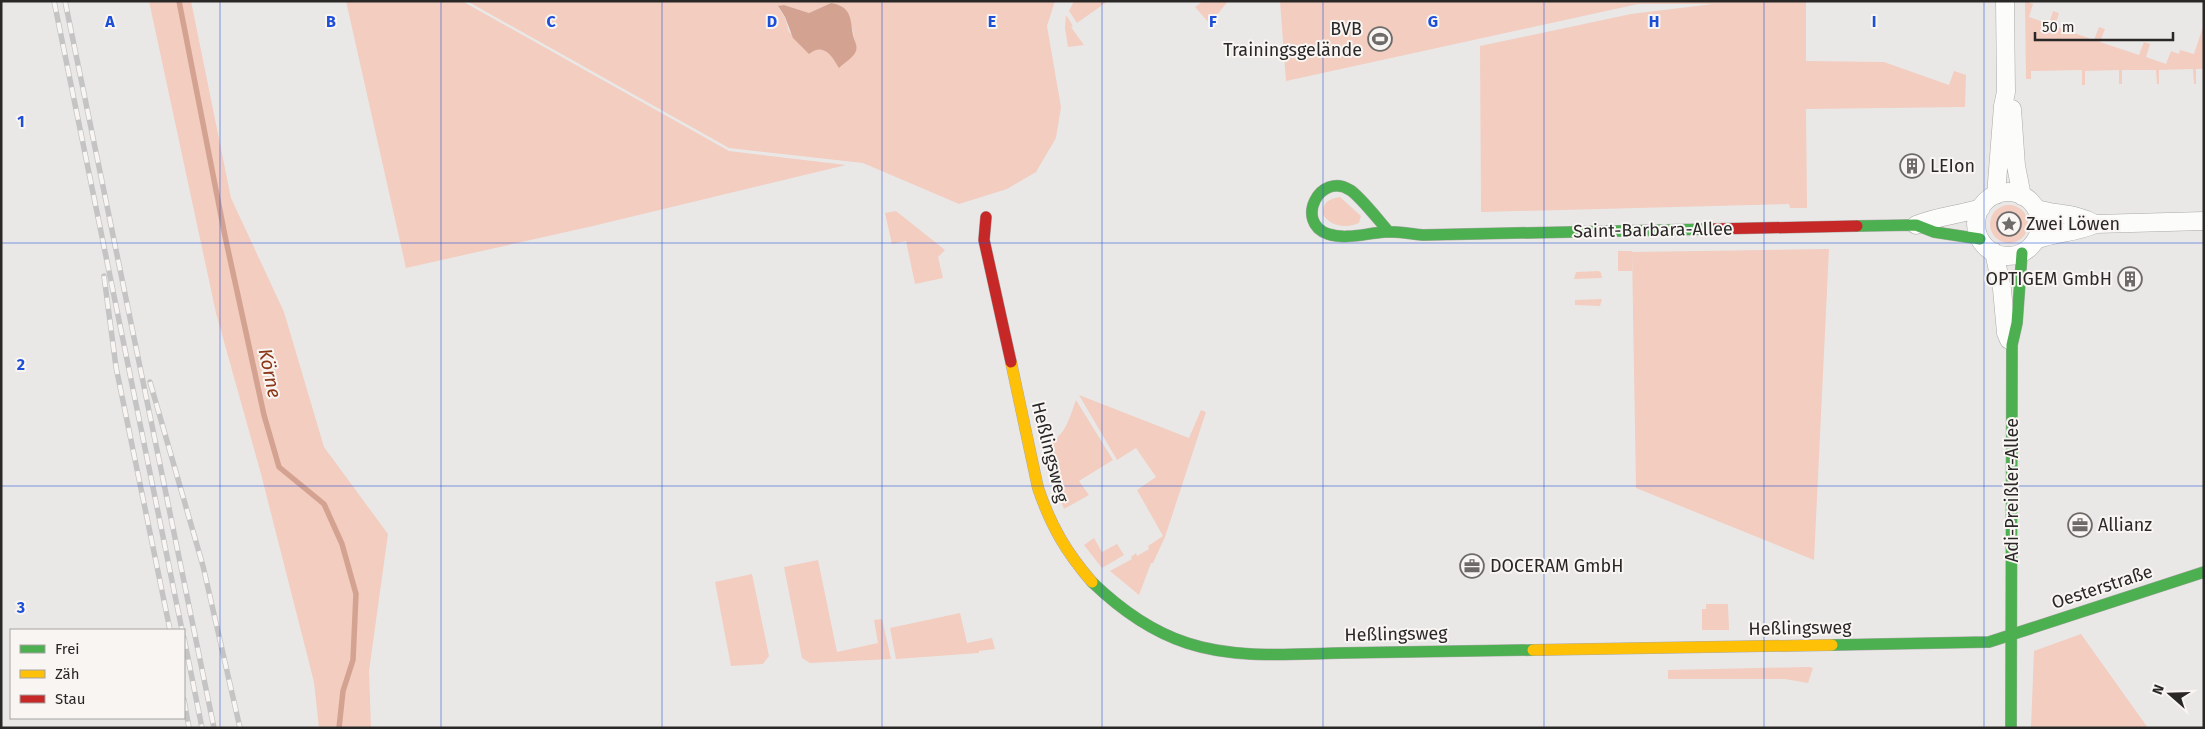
<svg xmlns="http://www.w3.org/2000/svg" width="2205" height="729" font-family="'Fira Sans',sans-serif">
  <rect width="100%" height="100%" fill="#eae8e7"/>
  <path fill="#f2cdc0" fill-rule="evenodd" d="M149 1H191L231 198 284 312 324 447 388 534 369 671 371 728H319L314 682 261 474 216 313Z
    M346 1H462L729 151 846 165 593 226 406 268Z
    M467 1H1055L1047 26 1061 107 1056 138 1036 172 1007 189 959 204 863 163 729 148ZM831 3 852 27 856 47 831 54 823 49 815 50 789 32 785 18 778 7 784 5 809 13Z
    M1074 1H1108L1077 23 1069 11Z
    M1203 1H1228L1210 24 1195 7Z
    M1280 1H1806V61L1884 62 1949 85 1954 71 1966 75 1965 107 1806 109 1807 208H1790L1789 204 1481 212 1480 46 1631 14 1713 4H1638L1286 81Z
    M2025 1 2033 4 2029 17 2049 24 2053 11 2059 13 2055 26 2094 40 2099 27 2105 29 2100 42 2139 55 2144 42 2150 44 2146 57 2166 64 2171 51 2179 54 2180 50 2194 54 2204 24V69H2196V84H2194L2193 69 2159 70V84H2157L2156 70H2122V84H2119V70L2085 71V85H2082V70L2031 71V79H2026Z
    M1066 15 1073 26 1071 27 1084 45 1068 47 1065 28Z
    M1340 197 1361 216 1359 223C1345 229 1331 226 1323 215 1322 202 1329 199 1340 197Z
    M1990 224a19 19 0 1 1 38 0a19 19 0 1 1-38 0Z
    M896 211 945 250 938 257 943 278 915 284 906 241 892 244 885 213Z
    M1829 249 1814 560 1636 488 1632 252Z
    M1618 251H1632V271H1618Z
    M1599 271 1601 273 1602 278 1574 279 1576 272Z
    M1602 299 1600 306 1575 305V300Z
    M1079 395 1189 438 1201 410 1206 412 1165 537 1153 563H1151L1139 595 1110 571 1132 559 1131 557 1136 553 1137 556 1149 549 1148 546 1163 536 1137 490 1156 477 1136 448 1117 460Z
    M1076 400 1113 460 1079 481 1089 495 1064 509 1056 488 1046 444C1066 437 1069 418 1076 400Z
    M1094 538 1102 552 1117 544 1124 555 1102 568 1084 545Z
    M818 560 837 652 878 643 874 620 882 619 891 659 810 663 802 658 784 567Z
    M752 574 769 656 763 664 731 666 715 582Z
    M1706 604H1728L1729 630H1702V609H1706Z
    M960 613 967 643 992 638 995 649 979 651V653L896 659 890 628Z
    M2081 634 2148 728H2031L2034 651Z
    M1809 667 1813 668 1808 683 1785 679H1668V670Z"/>
  <path fill="#d4a291" d="M831 3C852 7 850 18 853 35 854 40 858 46 856 51 854 57 844 63 839 68 832 56 824 42 809 54L793 38 785 17 778 6 784 5 809 13Z"/>
  <g fill="none" stroke-linecap="round" stroke-linejoin="round">
    <path stroke="#d4a291" stroke-width="5.5" d="M179 1 225 236 264 415 279 467 324 504 342 544 356 594 353 660 343 691 339 728"/>
    <g stroke="#aba9a8" stroke-width="19">
      <path id="street" d="M2012 109 2016 166 2022 196
        M1976 224a32 32 0 1 1 64 0a32 32 0 1 1-64 0Z
        M1996 195 2003 106 2006 92 2005 1
        M2037 209C2057 215 2077 213 2095 224
        M1916 225C1937 216 1959 215 1981 208
        M2036 240C2056 232 2076 233 2095 224L2204 221
        M1994 252 2002 289 2006 333 2009 340"/>
    </g>
    <g stroke="#aba9a8" stroke-width="12">
      <path id="fast" d="M1857 226 1916 225 1934 232 1980 239
        M1389 232C1380 222 1360 196 1350 190 1320 171 1294 222 1328 234 1346 240 1367 233 1385 232 1398 231 1410 234 1423 235L1713 229
        M1092 582C1120 609 1150 631 1187 643 1235 659 1290 654 1341 653 1405 652 1469 651 1533 650
        M1832 645 1989 642 2204 572
        M2011 728 2012 345 2017 323 2022 253"/>
    </g>
    <g stroke="#aba9a8" stroke-width="12">
      <path id="slow" d="M1011 362 1038 488C1051 526 1066 552 1092 582
        M1533 650 1832 645"/>
    </g>
    <g stroke="#aba9a8" stroke-width="12">
      <path id="jam" d="M986 217 984 240 1011 362
        M1713 229 1857 226"/>
    </g>
    <use href="#street" stroke="#fcfcfb" stroke-width="18"/>
    <use href="#fast" stroke="#4caf50" stroke-width="11"/>
    <use href="#slow" stroke="#ffc107" stroke-width="11"/>
    <use href="#jam" stroke="#c62828" stroke-width="11"/>
    <g stroke="#c5c4c4" stroke-width="5.5">
      <path id="rail" d="M54 1 182 630
        M65 1 214 728
        M104 276 116 367 170 630
        M150 382 203 566 240 728
        M184 638 202 728
        M184 700 189 728"/>
    </g>
    <use href="#rail" stroke="#f8f5f3" stroke-width="4" stroke-dasharray="11" stroke-linecap="butt"/>
  </g>
  <path fill="none" stroke="#1d4ed8" stroke-width="1" stroke-opacity="0.55" d="M220 1V728M441 1V728M662 1V728M882 1V728M1102 1V728M1323 1V728M1544 1V728M1764 1V728M1984 1V728M1 243H2204M1 486H2204"/>
  <defs>
    <g id="stadium-ring" transform="scale(1.25)"><circle r="9.5" fill="#f8f5f3" stroke="#6d6b6a" stroke-width="1.5"/><path d="M0-5a6.5 5 0 1 0 0 10a6.5 5 0 1 0 0-10ZM-3.5-1.8h7v3.6h-7Z" fill="#6d6b6a"/></g>
    <g id="building-ring" transform="scale(1.25)"><circle r="9.5" fill="#f8f5f3" stroke="#6d6b6a" stroke-width="1.5"/><path d="M-4-6H4V6H1V3H-1V6H-4ZM-2.5-4.3h1.7v1.8h-1.7ZM.8-4.3h1.7v1.8H.8ZM-2.5-1h1.7V.8h-1.7ZM.8-1h1.7V.8H.8Z" fill="#6d6b6a"/></g>
    <g id="sight-ring" transform="scale(1.25)"><circle r="9.5" fill="#f8f5f3" stroke="#6d6b6a" stroke-width="1.5"/><path d="M0-6L1.8-2.2L6-1.7L2.9 1.2L3.7 5.4L0 3.3L-3.7 5.4L-2.9 1.2L-6-1.7L-1.8-2.2Z" fill="#6d6b6a"/></g>
    <g id="office-ring" transform="scale(1.25)"><circle r="9.5" fill="#f8f5f3" stroke="#6d6b6a" stroke-width="1.5"/><path d="M-6-3h4V-5.5h4V-3h4V5H-6ZM-1-4.5V-3h2v-1.5ZM-6 0V1H6V0Z" fill="#6d6b6a"/></g>
  </defs>
  <g fill-rule="evenodd">
    <use href="#stadium-ring" x="1380" y="39"/>
    <use href="#building-ring" x="1912" y="166"/>
    <use href="#sight-ring" x="2009" y="224"/>
    <use href="#building-ring" x="2130" y="279"/>
    <use href="#office-ring" x="2080" y="525"/>
    <use href="#office-ring" x="1472" y="566"/>
  </g>
  <g text-anchor="middle" dominant-baseline="central" stroke-width="4" stroke-linejoin="round" paint-order="stroke">
    <g font-size="18" fill="#292827" stroke="#f8f5f3" text-anchor="start">
      <text x="1362" y="29" text-anchor="end">BVB<tspan x="1362" dy="21">Trainingsgelände</tspan></text>
      <text x="1930" y="166">LEIon</text>
      <text x="2026" y="224">Zwei Löwen</text>
      <text x="2112" y="279" text-anchor="end">OPTIGEM GmbH</text>
      <text x="2098" y="525">Allianz</text>
      <text x="1490" y="566">DOCERAM GmbH</text>
    </g>
    <g font-size="18" fill="#292827" stroke="#f8f5f3">
      <text transform="translate(1653 230) rotate(-1)">Saint-Barbara-Allee</text>
      <text transform="translate(1050 452) rotate(76)">Heßlingsweg</text>
      <text transform="translate(2012 490) rotate(-90)">Adi-Preißler-Allee</text>
      <text transform="translate(2102 587) rotate(-18)">Oesterstraße</text>
      <text transform="translate(1800 628) rotate(-1)">Heßlingsweg</text>
      <text transform="translate(1396 634) rotate(-1)">Heßlingsweg</text>
    </g>
    <g font-size="19" font-style="italic" fill="#8c3717" stroke="#f8f5f3">
      <text transform="translate(270 373) rotate(78)">Körne</text>
    </g>
  </g>
  <g font-size="16" text-anchor="middle" font-weight="bold" fill="#1d4ed8" stroke="#f8f5f3" stroke-width="4" stroke-linejoin="round" paint-order="stroke">
    <text x="110" y="27">A</text>
    <text x="331" y="27">B</text>
    <text x="551" y="27">C</text>
    <text x="772" y="27">D</text>
    <text x="992" y="27">E</text>
    <text x="1213" y="27">F</text>
    <text x="1433" y="27">G</text>
    <text x="1654" y="27">H</text>
    <text x="1874" y="27">I</text>
    <text x="21" y="127">1</text>
    <text x="21" y="370">2</text>
    <text x="21" y="613">3</text>
  </g>
  <rect width="2205" height="729" fill="none" stroke="#292827" stroke-width="5"/>
  <rect x="10" y="629" width="175" height="90" fill="#f8f5f3" stroke="#a5a3a1"/>
  <rect x="20" y="645" width="25" height="8" fill="#4caf50" stroke="#a5a3a1"/>
  <text x="55" y="654" font-size="15" fill="#292827">Frei</text>
  <rect x="20" y="670" width="25" height="8" fill="#ffc107" stroke="#a5a3a1"/>
  <text x="55" y="679" font-size="15" fill="#292827">Zäh</text>
  <rect x="20" y="695" width="25" height="8" fill="#c62828" stroke="#a5a3a1"/>
  <text x="55" y="704" font-size="15" fill="#292827">Stau</text>
  <g transform="translate(2170 694) rotate(290)" stroke="#f8f5f3" stroke-width="4" paint-order="stroke">
  <path d="M0-4L9 19L0 12L-9 19Z" fill="#292827"/>
  <text y="-8" font-size="14" font-weight="bold" text-anchor="middle" fill="#292827">N</text>
  </g>
  <path d="M2035 32v8h138v-8" fill="none" stroke="#292827" stroke-width="2.5"/>
  <text x="2042" y="32" font-size="15" fill="#292827" stroke="#f8f5f3" stroke-width="4" paint-order="stroke">50 m</text>
</svg>
